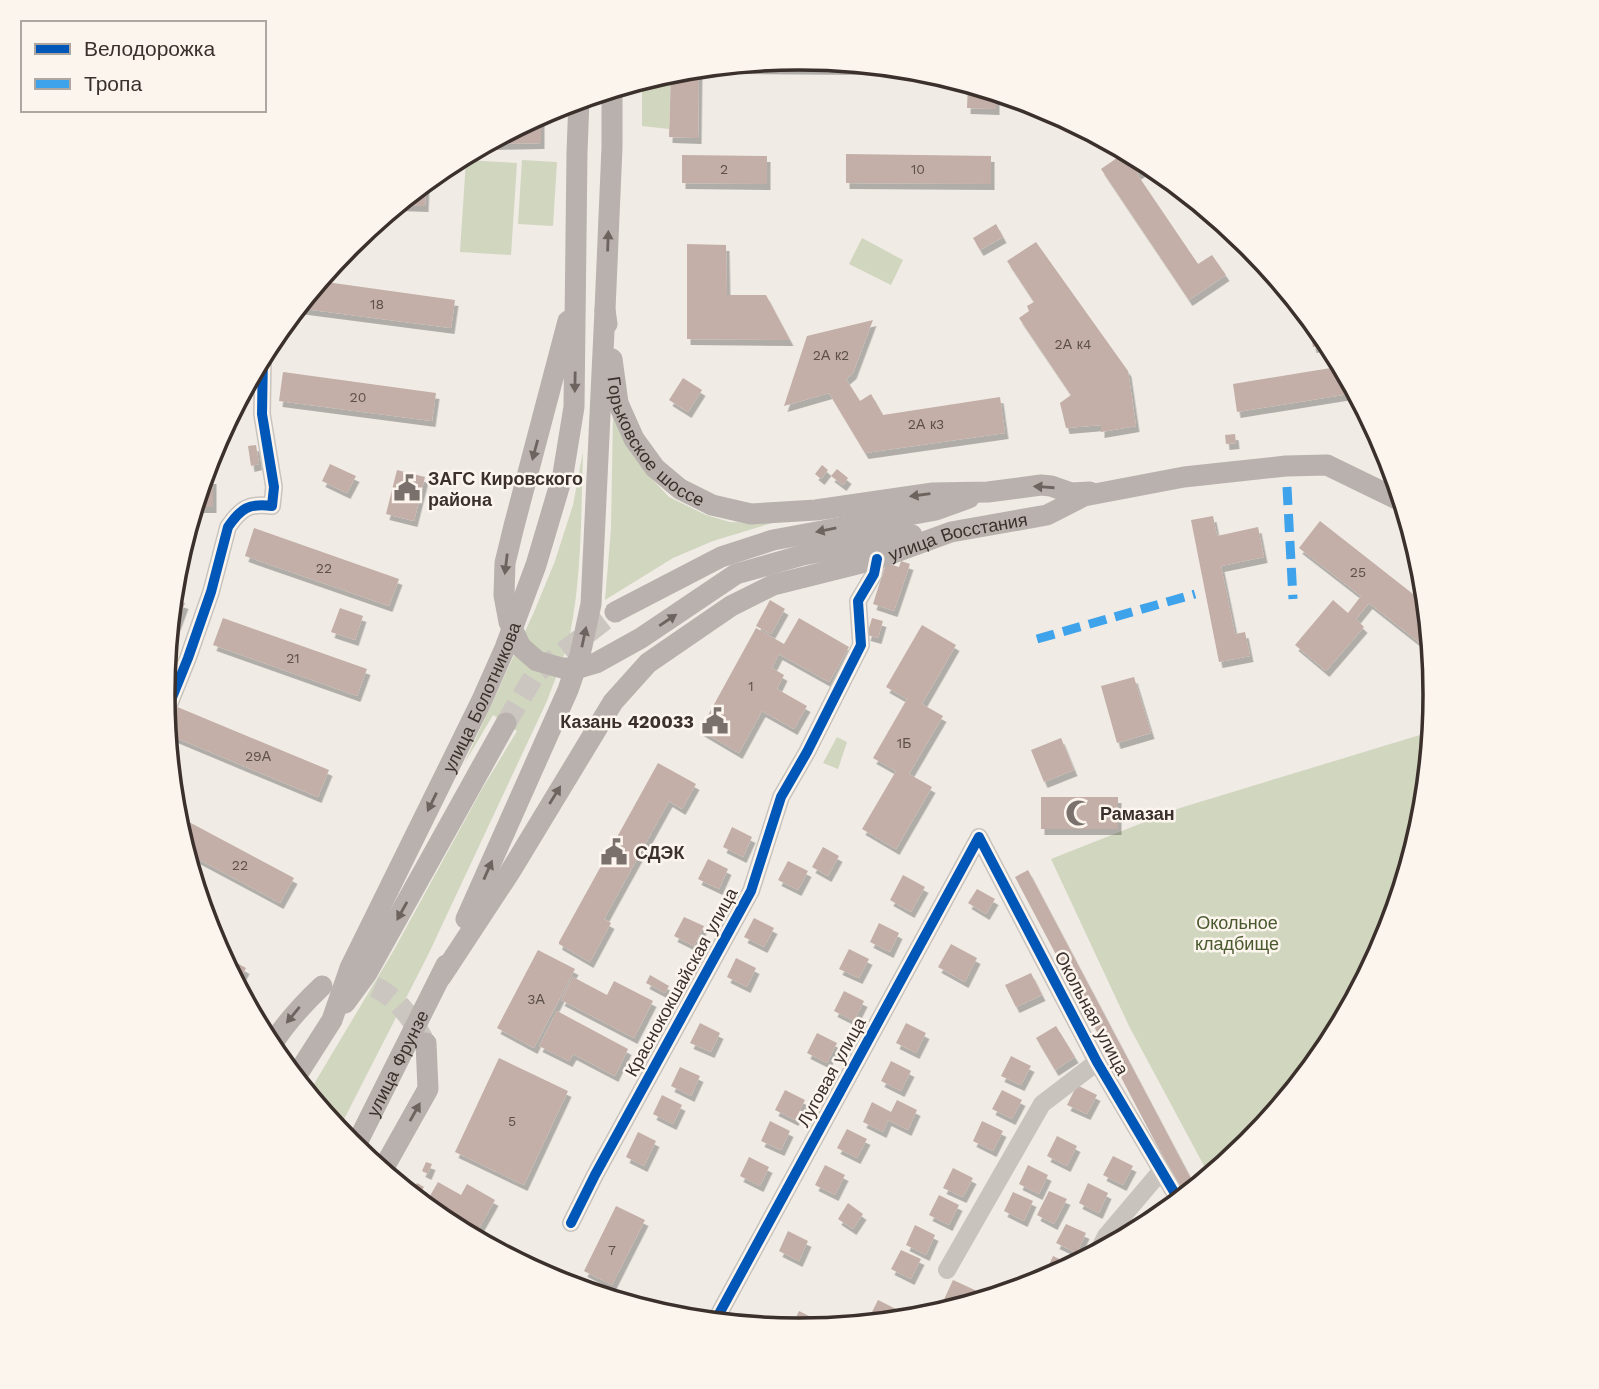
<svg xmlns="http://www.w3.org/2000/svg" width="1599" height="1389" font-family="'Work Sans',sans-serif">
  <defs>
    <filter id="shadow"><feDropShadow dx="3.5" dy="6" stdDeviation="0" flood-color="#0004"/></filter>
  </defs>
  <rect width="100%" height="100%" fill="#f0ebe5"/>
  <path fill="#d1d6bf" d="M671 71 669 129 642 126V80Z
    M466 160 517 163 511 255 460 252Z
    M522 160 557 162 553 226 518 224Z
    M862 238 903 260 891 285 849 264Z
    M613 415 631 453 650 477 669 497 706 515 730 522 772 523 713 541 673 558 605 600 611 529Z
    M583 451C581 512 582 575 570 634 565 657 555 679 547 701L428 955 338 1131 308 1094 394 950 482 789 517 731 493 715 464 764 534 612 555 561 573 505Z
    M1433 731 1424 819 1388 939 1329 1049 1249 1145 1210 1177 1129 1026 1051 859 1180 808Z
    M837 737 847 742 838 769 823 763Z"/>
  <path fill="#c3afa7" filter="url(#shadow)" d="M800 58 863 64V69L740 68V64Z
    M699 68 698 138 669 137 671 71Z
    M968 83 996 92V109L967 108Z
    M541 114V143L490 144V141Z
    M1127 151 1151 165 1137 174 1198 264 1212 255 1226 275 1189 300 1101 169Z
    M846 154 991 156V184L846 183Z
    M682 155 767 156V184L682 183Z
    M426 182 425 206 397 205 425 182Z
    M996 224 1003 237 980 250 973 238Z
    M1036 242 1128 371 1136 426 1101 432V425L1066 428 1060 403 1071 395 1019 318 1029 311 1027 306 1034 302 1007 261Z
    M687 244 726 245 727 295H766L790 340 687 339Z
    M319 281 455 300 451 328 297 308Z
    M1311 318 1329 341 1331 344 1313 347 1308 319Z
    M873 320 853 373 846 379 860 401 871 394 883 415 1000 397 1005 433 865 453 829 393 784 406 807 336Z
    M1343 366 1354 388 1355 393 1237 412 1233 384Z
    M283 372 436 393 432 421 279 401Z
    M683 378 702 390 688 412 669 400Z
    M1235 434 1236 443 1226 444 1225 435Z
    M256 445 259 464 251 466 248 446Z
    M330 464 356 476 347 493 322 481Z
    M822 465 828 470 821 479 815 474Z
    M837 469 848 478 843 485 831 476Z
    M397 470 425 477 414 521 386 514Z
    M203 478H213V507H194Z
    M1213 516 1217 536 1258 527 1264 557 1221 566 1235 634 1245 632 1250 656 1219 662 1191 520Z
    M1320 521 1427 605 1431 640 1425 647 1369 603 1356 619 1364 627 1326 671 1295 645 1333 600 1348 613 1361 596 1299 548Z
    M254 528 399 579 389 606 245 556Z
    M901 561 910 564 894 611 873 604 886 563 899 567Z
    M172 599 185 603 175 630 169 628Z
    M770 600 785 609 771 634 756 626Z
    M340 608 363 616 355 640 331 632Z
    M223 618 367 669 357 696 213 645Z
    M799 618 849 647 829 682 779 654 772 668 784 675 777 689 807 706 794 729 762 711 739 753 700 730 756 628 784 644Z
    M872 618 883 621 878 638 867 635Z
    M922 625 956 645 922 704 943 716 909 774 932 787 896 849 862 829 896 771 873 758 907 699 886 687Z
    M1134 677 1151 733 1117 743 1101 686Z
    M175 706 329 770 318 797 167 734 166 727Z
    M1061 738 1074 770 1044 782 1031 750Z
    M658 763 696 784 682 809 669 801 604 919 611 923 590 962 559 944V942Z
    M1041 797H1118V829H1041Z
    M174 814 294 878 280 903 185 852Z
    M732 827 752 837 743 857 723 847Z
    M823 847 839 856 828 876 812 867Z
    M708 859 728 869 719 889 698 879Z
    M788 861 808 871 798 890 778 880Z
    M1028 870 1196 1188 1185 1198 1015 877Z
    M903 875 925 887 911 912 890 900Z
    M977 889 995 899 986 914 968 903Z
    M684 917 704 926 694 946 674 936Z
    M754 918 774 928 764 947 744 937Z
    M879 923 899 933 890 952 870 942Z
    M951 944 977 958 965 982 938 967Z
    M849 949 869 959 859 978 839 969Z
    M538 950 575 969 534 1048 497 1028Z
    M219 953 246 968 237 986Z
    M736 958 756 968 747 987 727 977Z
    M1031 973 1042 995 1016 1007 1005 985Z
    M650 975 669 986 665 993 646 983Z
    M573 977 607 995 614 981 653 1001 634 1038 561 1000Z
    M844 991 864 1001 854 1021 834 1011Z
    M557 1011 628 1049 615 1076 573 1054 569 1061 539 1046Z
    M700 1023 720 1033 711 1052 690 1043Z
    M906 1023 926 1033 916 1053 896 1043Z
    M1056 1026 1075 1057 1055 1070 1036 1038Z
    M817 1033 837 1043 827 1063 807 1053Z
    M1011 1056 1031 1066 1021 1085 1001 1076Z
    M499 1058 568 1091 524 1185 455 1152Z
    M891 1061 911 1071 901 1091 881 1081Z
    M680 1067 700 1076 691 1096 671 1086Z
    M1077 1085 1097 1095 1087 1114 1067 1105Z
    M785 1090 805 1100 795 1120 775 1110Z
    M1002 1090 1022 1100 1012 1119 992 1109Z
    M662 1095 682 1105 673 1124 653 1114Z
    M897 1100 917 1110 908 1130 888 1120 883 1132 863 1122 872 1102 891 1112Z
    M770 1121 790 1131 781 1150 761 1141Z
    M982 1121 1003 1131 993 1151 973 1141Z
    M847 1129 867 1139 857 1158 837 1148Z
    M638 1132 656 1141 644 1166 626 1157Z
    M1057 1136 1077 1146 1067 1166 1047 1156Z
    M1113 1156 1133 1166 1123 1185 1103 1175Z
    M749 1157 769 1167 760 1186 740 1176Z
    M426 1162 432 1164 428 1174 422 1171Z
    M825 1165 845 1175 835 1195 815 1185Z
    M1028 1165 1048 1175 1039 1194 1019 1184Z
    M953 1168 973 1178 963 1197 943 1188Z
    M438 1182 461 1195 467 1184 495 1200 473 1239 445 1224 424 1206Z
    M417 1183 424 1187 417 1199 411 1195Z
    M1088 1183 1108 1193 1099 1213 1079 1203Z
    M1049 1191 1067 1199 1054 1224 1037 1215Z
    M1013 1192 1033 1201 1024 1221 1004 1211Z
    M939 1195 959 1205 949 1225 929 1215Z
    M848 1203 863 1214 853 1229 838 1219Z
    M616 1206 645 1220 612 1285 584 1271Z
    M1154 1206 1162 1217 1148 1227 1140 1216Z
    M1066 1224 1086 1233 1077 1253 1056 1243Z
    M915 1225 935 1235 926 1255 906 1245Z
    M788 1231 808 1241 799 1261 779 1251Z
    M901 1250 921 1259 911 1279 891 1269Z
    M1053 1256 1074 1266 1050 1279 1044 1276Z
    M953 1280 964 1285 992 1298 951 1311 941 1306Z
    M878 1300 898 1310 892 1322 877 1324 868 1320Z
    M799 1311 819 1321 815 1330H790Z"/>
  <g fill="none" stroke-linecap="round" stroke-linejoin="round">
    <path stroke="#ccc6c0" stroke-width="21" stroke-dasharray="21 10" stroke-linecap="butt" d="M506 723 536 673 615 612
      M344 983C381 977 407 1009 423 1039"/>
    <path stroke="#c9c3be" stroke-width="18" d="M165 715 188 658 211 592 228 527C241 508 249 503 272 506L274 487 262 414 263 353
      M979 837 1097 1062 1180 1202
      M571 1223 595 1175 751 891 781 797 807 752 861 645 858 601 874 574 877 559
      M1097 1254 1106 1236 1161 1171
      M947 1270 1042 1104 1097 1062
      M714 1323 979 837"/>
    <g stroke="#b8b1ad" stroke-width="21">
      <path d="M568 321 514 526 505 563 504 595 509 622 521 647 537 661 562 668H579L596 663 641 638 736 574 803 555 912 535"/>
      <path d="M607 324 605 310 612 147V89"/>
      <path id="s1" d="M612 359 618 403 634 439 655 468 680 489 712 505 751 514 816 510 933 493 988 492 1041 485 1051 486 1071 493 1090 492"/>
      <path d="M615 612 721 557 773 540 936 510 969 498"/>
      <path d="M466 919 568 690 580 655 591 604 605 310"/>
      <path id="s2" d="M441 977 510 872 613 702 648 663 731 606 773 585 877 559 951 532 1047 515 1084 496 1184 477 1286 466 1327 465 1403 502"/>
      <path d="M345 1003 367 973 506 723"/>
      <path d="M270 1048C284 1024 302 1005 322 986"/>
      <path id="s3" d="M295 1078 332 1020 350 968 481 702 505 648 536 565 563 474 574 407 577 153 579 99"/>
      <path id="s4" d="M354 1149 446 965"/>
      <path d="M382 1171 428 1089 426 1043"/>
    </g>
    <path stroke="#3fa3eb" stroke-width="9" stroke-dasharray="18 9" stroke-linecap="butt" d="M1287 487 1293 599
      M1037 639 1195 594"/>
    <g stroke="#fbf5ee" stroke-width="15">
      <path id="cycleway" d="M165 715 188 658 211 592 228 527C241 508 249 503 272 506L274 487 262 414 263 353
        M979 837 1097 1062 1180 1202
        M571 1223 595 1175 751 891 781 797 807 752 861 645 858 601 874 574 877 559
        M714 1323 979 837"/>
    </g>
    <use href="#cycleway" stroke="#0057b8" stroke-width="10"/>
  </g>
  <defs><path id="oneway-solid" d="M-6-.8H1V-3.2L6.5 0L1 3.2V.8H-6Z" transform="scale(1.75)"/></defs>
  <g fill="#6d645f">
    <use href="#oneway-solid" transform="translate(608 241) rotate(-88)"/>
    <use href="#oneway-solid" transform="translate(575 382) rotate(91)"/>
    <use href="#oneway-solid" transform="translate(535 450) rotate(105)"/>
    <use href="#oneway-solid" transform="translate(1044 487) rotate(-176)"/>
    <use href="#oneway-solid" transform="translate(920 495) rotate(172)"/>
    <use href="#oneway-solid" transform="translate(826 530) rotate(169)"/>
    <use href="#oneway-solid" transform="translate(506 564) rotate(97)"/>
    <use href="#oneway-solid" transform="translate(668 620) rotate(-34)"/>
    <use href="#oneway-solid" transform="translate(584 637) rotate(-78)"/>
    <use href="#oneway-solid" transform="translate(555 795) rotate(-58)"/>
    <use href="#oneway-solid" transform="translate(432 802) rotate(116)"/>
    <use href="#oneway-solid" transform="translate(488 870) rotate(-66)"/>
    <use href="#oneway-solid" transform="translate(402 911) rotate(119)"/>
    <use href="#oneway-solid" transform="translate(293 1015) rotate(129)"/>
    <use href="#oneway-solid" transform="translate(415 1112) rotate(-61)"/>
  </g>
  <defs>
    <g id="civic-bare" transform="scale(2.1)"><path d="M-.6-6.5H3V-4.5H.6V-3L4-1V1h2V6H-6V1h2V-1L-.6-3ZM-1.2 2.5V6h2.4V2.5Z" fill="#7a716c" stroke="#fbf5ee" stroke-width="2.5" paint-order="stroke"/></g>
    <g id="mosque-bare" transform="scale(2.1)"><path d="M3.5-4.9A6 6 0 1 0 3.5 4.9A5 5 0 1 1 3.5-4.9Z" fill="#7a716c" stroke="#fbf5ee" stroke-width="2.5" paint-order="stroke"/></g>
  </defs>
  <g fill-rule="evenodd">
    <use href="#civic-bare" x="407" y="488"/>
    <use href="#civic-bare" x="715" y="721"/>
    <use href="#mosque-bare" x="1079" y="813"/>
    <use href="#civic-bare" x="614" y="852"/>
  </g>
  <g text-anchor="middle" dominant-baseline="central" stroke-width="5" stroke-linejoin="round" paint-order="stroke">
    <g font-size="14" fill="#5d504a">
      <text x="724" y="169">2</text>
      <text x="918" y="169">10</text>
      <text x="377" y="304">18</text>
      <text x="1073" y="344">2А к4</text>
      <text x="831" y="355">2А к2</text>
      <text x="358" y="397">20</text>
      <text x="926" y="424">2А к3</text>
      <text x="324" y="568">22</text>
      <text x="1358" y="572">25</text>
      <text x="293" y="658">21</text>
      <text x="751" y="686">1</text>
      <text x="904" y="743">1Б</text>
      <text x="258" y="756">29А</text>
      <text x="240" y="865">22</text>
      <text x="536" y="999">3А</text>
      <text x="512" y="1121">5</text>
      <text x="612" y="1250">7</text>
    </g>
    <g font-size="18" fill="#3b302b" stroke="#fbf5ee">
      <text stroke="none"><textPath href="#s1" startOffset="98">Горьковское шоссе</textPath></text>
      <text stroke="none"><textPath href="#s2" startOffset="716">улица Восстания</textPath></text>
      <text stroke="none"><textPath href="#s3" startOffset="425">улица Болотникова</textPath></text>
      <text transform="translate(681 982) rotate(-61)">Краснококшайская улица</text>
      <text transform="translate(1092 1013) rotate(62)">Окольная улица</text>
      <text stroke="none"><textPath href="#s4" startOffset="96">улица Фрунзе</textPath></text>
      <text transform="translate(831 1072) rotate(-61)">Луговая улица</text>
    </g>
    <g font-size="18" font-weight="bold" fill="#3b302b" stroke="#fbf5ee" text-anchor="start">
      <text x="428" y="478">ЗАГС Кировского<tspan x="428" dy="21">района</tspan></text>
      <text x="694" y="721" text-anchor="end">Казань 420033</text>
      <text x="1100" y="813">Рамазан</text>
      <text x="635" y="852">СДЭК</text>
    </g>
    <g font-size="18" fill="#4a5a2e" stroke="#fbf5ee">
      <text x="1237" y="922">Окольное<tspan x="1237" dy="21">кладбище</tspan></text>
    </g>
  </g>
  <path d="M0 0H1599V1389H0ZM175 694a624 624 0 1 1 1248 0a624 624 0 1 1-1248 0Z" fill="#fbf5ee" fill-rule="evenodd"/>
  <path fill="none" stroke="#3b302b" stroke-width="3.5" d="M175 694a624 624 0 1 1 1248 0a624 624 0 1 1-1248 0Z"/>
  <rect x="21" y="21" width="245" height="91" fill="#fbf5ee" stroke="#aea6a0" stroke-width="2"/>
  <rect x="35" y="44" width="35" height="10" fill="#0057b8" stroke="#aea6a0" stroke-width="2"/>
  <text x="84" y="56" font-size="21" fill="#3b302b">Велодорожка</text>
  <rect x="35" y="79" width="35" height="10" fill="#3fa3eb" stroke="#aea6a0" stroke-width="2"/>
  <text x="84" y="91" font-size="21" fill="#3b302b">Тропа</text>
</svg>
